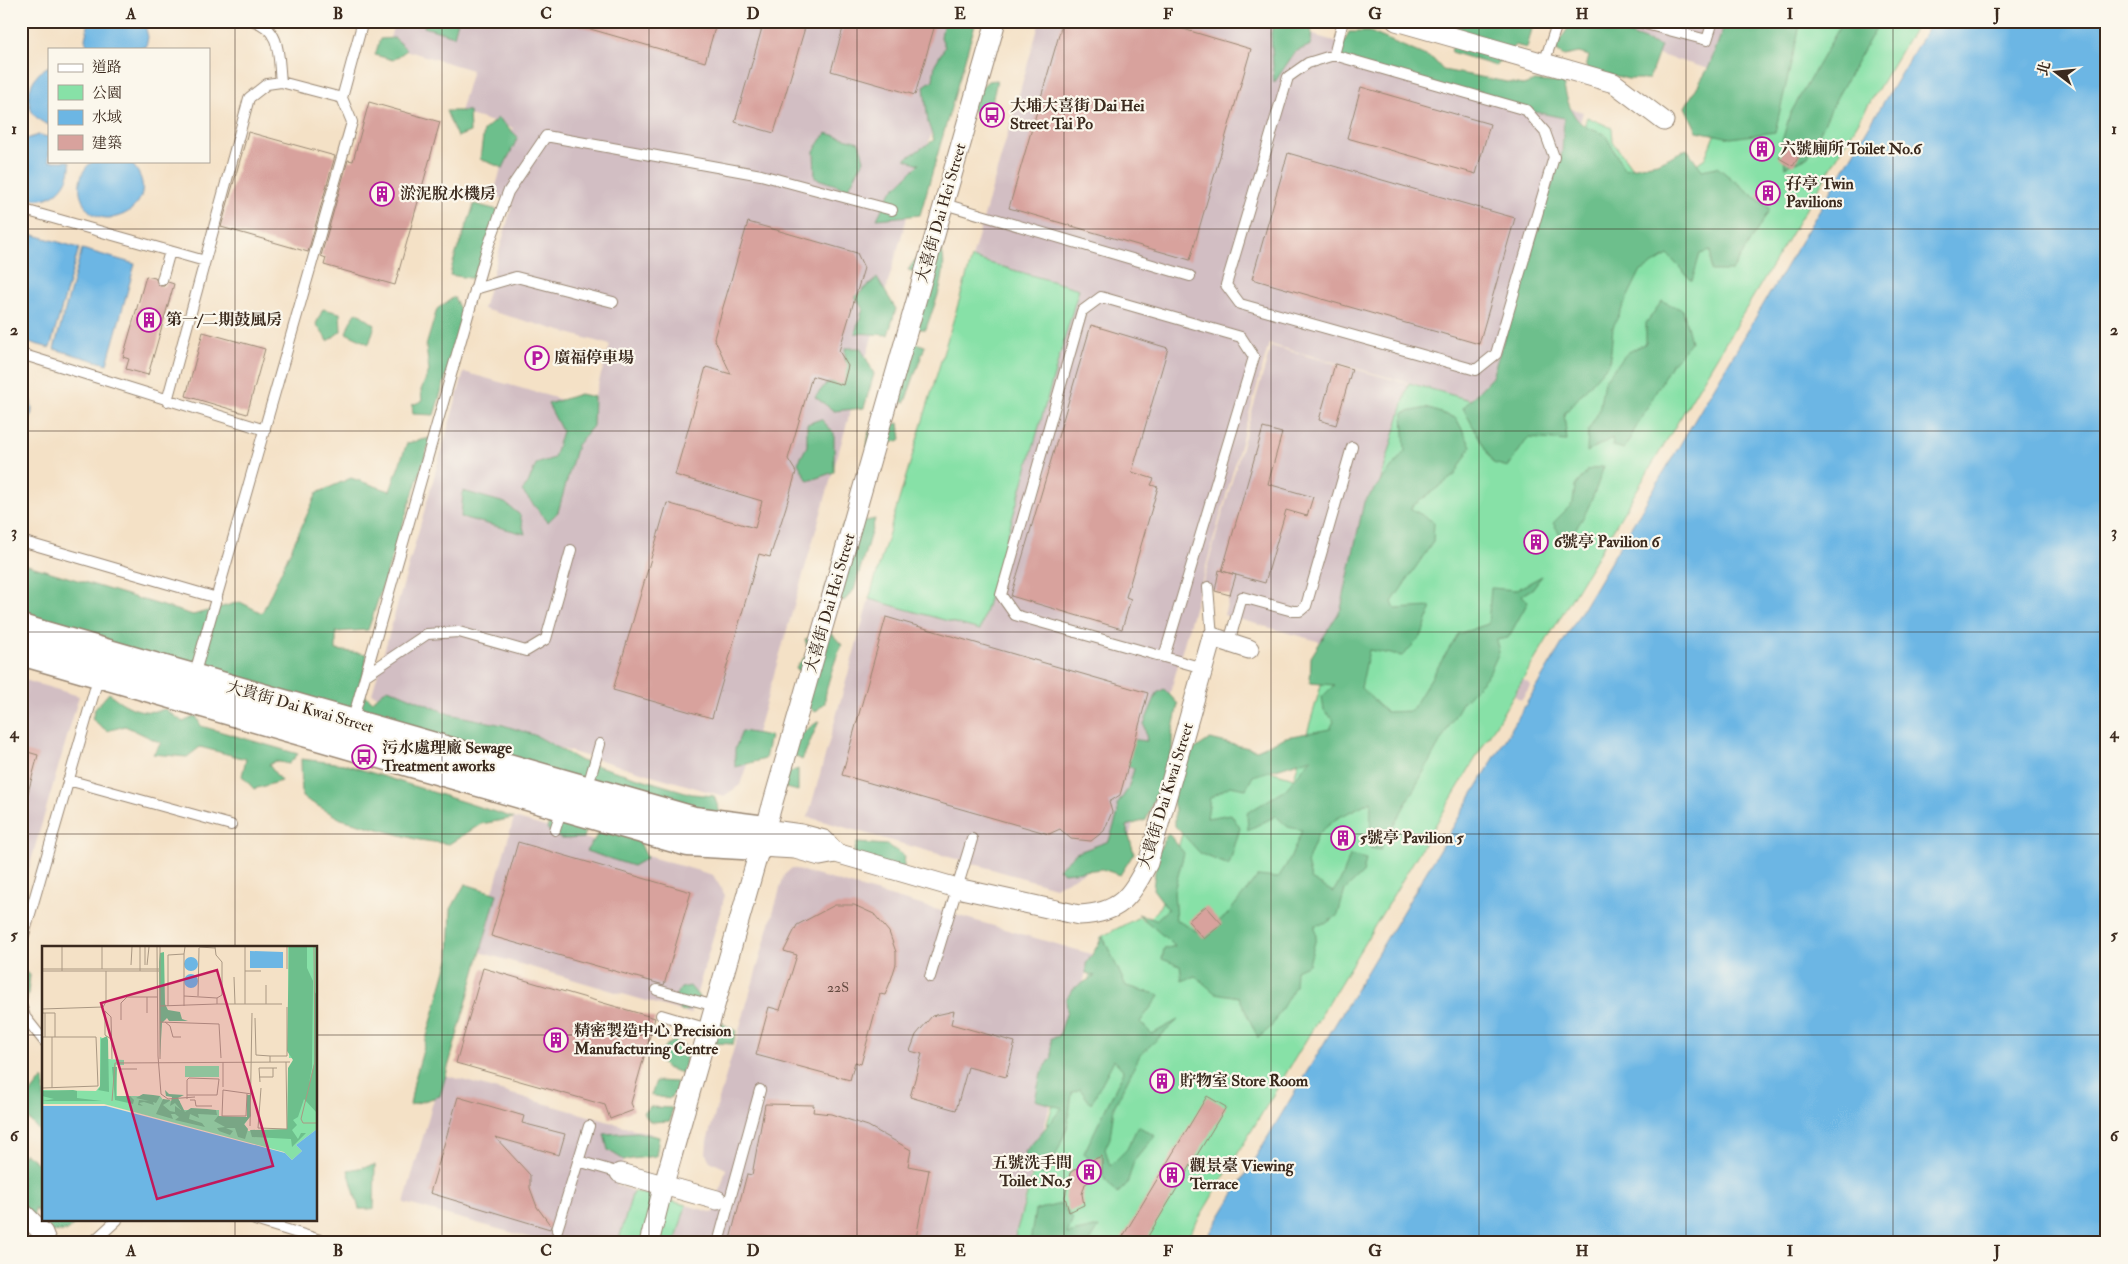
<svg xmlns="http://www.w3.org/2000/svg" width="2128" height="1264" font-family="'IM FELL Double Pica','Noto Serif TC',serif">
  <rect width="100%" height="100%" fill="#fbf7ec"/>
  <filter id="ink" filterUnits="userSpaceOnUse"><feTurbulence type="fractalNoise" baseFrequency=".02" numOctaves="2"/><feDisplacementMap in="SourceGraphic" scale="10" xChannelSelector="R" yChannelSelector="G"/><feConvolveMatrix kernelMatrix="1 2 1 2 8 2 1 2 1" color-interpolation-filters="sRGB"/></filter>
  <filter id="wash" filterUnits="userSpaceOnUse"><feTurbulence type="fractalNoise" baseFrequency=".0096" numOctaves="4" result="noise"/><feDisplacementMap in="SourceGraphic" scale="20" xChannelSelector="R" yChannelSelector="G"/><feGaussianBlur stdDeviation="1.12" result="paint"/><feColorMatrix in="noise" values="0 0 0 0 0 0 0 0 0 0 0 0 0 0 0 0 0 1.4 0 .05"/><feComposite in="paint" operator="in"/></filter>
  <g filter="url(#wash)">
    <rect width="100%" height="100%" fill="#f4e1c6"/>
    <path fill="#d2bec3" d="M395 21H964L752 750 740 785 724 796 372 694 464 372 591 408 610 345 483 309 513 202 493 196 513 128 460 112 472 70 388 45Z
      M1040 21H1264L1583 112 1499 408 1269 344 1125 852 1055 887 808 817 869 599 980 629 1078 289 972 258Z
      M1540 21H1734L1720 72Z
      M1271 346 1409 384 1332 645 1224 615 1230 595 1202 585Z
      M21 679 79 696 21 895Z
      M1522 679 1531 685 1521 700 1512 694Z
      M514 818 713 875 725 895 691 1014 476 951Z
      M792 868 1091 954 1013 1243H675L686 1205 714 1213 726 1169 710 1161 706 1154 707 1141 784 875Z
      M441 1074 652 1134 644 1144 628 1146 617 1185 633 1191 618 1243H549L404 1203Z"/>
    <path fill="#87e1a7" stroke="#618662" d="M1744 21H1919L1184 1243H1013L1101 937 1139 917 1146 922 1158 910 1166 893 1204 752 1294 778 1409 383 1499 408 1587 117 1612 128 1613 142 1634 171 1688 170 1705 158 1719 123Z
      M972 258 1079 289 980 630 869 599Z
      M633 1191 686 1205 675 1243H618Z"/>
    <path fill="#6dbf8c" stroke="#547455" d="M425 21H458L454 36 424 27Z
      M944 21H976L920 215 877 219 890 193 919 164 905 159 934 140 928 123 924 86 933 80 935 64 945 47 941 37Z
      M1275 21H1312L1311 45 1295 52 1274 83 1271 33Z
      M1397 21H1534L1527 48 1515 45 1496 66 1451 52 1456 33Z
      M1573 21H1592L1661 46 1649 79H1628L1586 68 1589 56 1579 53 1564 56 1554 49Z
      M1726 21H1801L1775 132 1731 138 1697 131 1685 107 1709 67Z
      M1843 21H1880L1837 97 1808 157 1785 167 1782 141 1790 114Z
      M1349 32H1370L1433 59 1443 70 1523 85 1535 81 1563 83C1570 111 1573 126 1605 134L1624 169 1657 163 1687 149 1702 170 1717 167 1770 209 1732 271H1711V251L1700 254 1692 281 1668 255 1640 272 1613 327 1610 362 1564 414 1567 441 1528 438 1508 467 1493 463 1463 408 1492 377 1562 153 1564 118 1507 106 1337 58Z
      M395 38 407 50 393 60 375 55 380 39Z
      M997 80 992 102 982 121 966 101 988 81Z
      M446 111H469L470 132 457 137Z
      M498 118 518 137 503 168 480 159 484 130Z
      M826 133 859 142 864 160 848 189 815 178 814 151Z
      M474 204 498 210 476 279 450 275C455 250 467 229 474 204Z
      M941 247C950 273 934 304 926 329H917L931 278 908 270 915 260Z
      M877 278 896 309 888 335 855 333 863 309 855 297Z
      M454 297 464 318 434 415 413 414 412 405 422 401 421 390 429 371 426 346 437 309Z
      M1662 301 1683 310 1691 342 1671 365 1624 449 1613 446 1612 438 1587 452 1588 431 1599 411 1604 381 1627 353 1646 343V323Z
      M323 309 340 313 341 331 328 341 316 324Z
      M357 312 375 325 369 344 346 333 350 322Z
      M912 342 925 346 905 402 882 405Z
      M845 348H861L874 374 864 408 834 411 815 397 826 384 845 378Z
      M580 394 594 397 593 426 577 445 558 512 548 522 522 491 528 484 536 464 554 458 562 431 548 404Z
      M1426 408 1456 418 1471 446 1455 475 1410 508 1434 522 1433 542 1392 602 1395 609 1432 607 1421 637 1402 656 1369 650 1361 688 1386 712 1411 711 1458 634 1488 624 1491 588 1516 590 1542 576 1532 589 1522 595 1528 602 1508 638 1496 640 1499 652 1489 674 1462 703 1380 850 1370 848 1371 801 1336 819 1318 834 1307 863 1311 879 1333 892 1343 876 1350 855 1366 859 1363 873 1345 890 1338 915 1325 924 1315 925 1316 938 1309 964 1296 970 1295 986 1271 1027 1258 1038 1239 997 1215 993 1195 976 1182 981 1180 966 1162 959 1164 949 1175 946 1138 914 1156 920 1168 909 1153 889 1157 854 1168 833 1184 853 1174 891 1176 920 1202 934 1226 916 1258 876 1278 878 1290 859 1302 830 1288 827 1276 816 1248 830 1247 813 1285 790 1312 758 1253 776 1246 789 1230 786 1210 798 1207 818 1231 814 1240 828 1229 865 1201 854 1175 826V810L1166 768 1210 739 1257 750 1286 737 1330 729 1334 721 1324 710 1322 697 1334 685 1310 683 1311 657 1341 609 1364 502 1405 451 1403 413Z
      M821 419 834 433V472L808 481 798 463 807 446V424Z
      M899 423 901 440 867 449 869 431Z
      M431 438 368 630 336 632V650L367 654 361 692 372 701 388 688 449 714 503 725 537 736 581 761 692 794 714 796 723 821 21 651V563L193 615 240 602 262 613 317 493 351 478 390 491 407 443Z
      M1604 466C1597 486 1583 531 1563 539L1553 523 1573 503 1575 486 1588 470Z
      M463 491 505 503 520 515 525 534 461 517Z
      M875 519 854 590 844 601 824 589C838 572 840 547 842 526Z
      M831 633 842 645C836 656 824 691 825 703L815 712 798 697 803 679 796 667 809 652 805 639Z
      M1164 689 1178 704 1172 734V751L1146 820 1126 826 1134 853 1120 875 1102 869 1064 873 1058 869 1076 853 1109 841 1118 813 1117 805 1128 789 1134 769 1122 761 1129 739 1147 741 1144 724 1157 693Z
      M109 693C125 707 144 716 165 709L183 722 196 716 201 726 298 754 289 764 275 761 269 765 281 781 254 789 242 776 246 759 200 747 187 757 153 754 161 743 125 726 107 731 92 719 95 709Z
      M819 721 802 760 780 748Z
      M742 731 770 736 765 759 735 767V749Z
      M301 759 344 764 514 818 481 824 449 844 419 840 341 819 302 797Z
      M798 769V791L771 784 773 779Z
      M551 814 587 825 583 838 561 839 547 829Z
      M604 826 637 836 647 858 633 866 586 851Z
      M857 843 888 845 905 856 903 873 885 869 867 872 852 860Z
      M465 884 497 894 440 1096 410 1105 414 1082 449 959 451 909Z
      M1103 937 1126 986 1160 995 1140 1022 1152 1034 1178 1020 1140 1055 1114 1107 1110 1138 1105 1149 1110 1166 1127 1149 1138 1126 1155 1136 1134 1161 1127 1184 1117 1194 1084 1153 1124 1071 1114 1060 1091 1104 1080 1089 1072 1093 1067 1128 1048 1175 1025 1171V1152L1062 1108 1035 1100 1041 1073 1052 1057 1051 1038 1059 1036 1067 1011 1066 999 1074 988 1095 976 1086 973V964Z
      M21 969 30 975 27 1001 21 1004Z
      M690 986 705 1004 682 1012 679 1009 683 1002 675 996 681 988Z
      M720 1022 736 1031 733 1044 714 1043 715 1026Z
      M674 1041 689 1048 682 1073 666 1068 656 1057 665 1046Z
      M42 1079H44V1136L21 1111V1106Z
      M656 1081 677 1082 679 1089 669 1099 651 1095Z
      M650 1107 672 1108 670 1121 650 1122 643 1112Z
      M637 1132 659 1137 656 1156 624 1160 608 1150 604 1134Z
      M25 1153 44 1168V1220H79L67 1231 52 1232 35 1208 31 1229 21 1222V1158Z
      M375 1165 374 1209H359L348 1170Z
      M1061 1204 1073 1219 1067 1234 1099 1227 1089 1243H1030L1035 1210Z"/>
    <path fill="#6cb6e4" stroke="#547081" d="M89 21H144L148 37 146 47 88 49 85 39Z
      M1932 21H2107V1243H1204C1449 837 1689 428 1932 21Z
      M49 66V125C19 115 25 78 49 66Z
      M38 135 49 137V161H70C73 187 44 211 21 193V141Z
      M93 161H129C175 206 89 246 80 192 78 180 83 168 93 161Z
      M27 233 79 248 50 348 21 340V253Z
      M82 249 135 264 107 364 54 349Z
      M21 385C35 398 36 420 21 433Z"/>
    <g id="blocks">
      <path fill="#d8a29d" d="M580 21H717L705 62 580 26Z
        M764 21H807L774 133 735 122Z
        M845 21H936L915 95 831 71Z
        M1063 21H1156L1251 49 1190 260 1009 208Z
        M1361 87 1490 124 1476 174 1347 138Z
        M369 102 440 122 395 285 324 265 326 258 321 256 348 160 353 161Z
        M248 132 335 156 308 252 221 227Z
        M1787 145 1801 153 1793 166 1779 158Z
        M1288 153 1515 218 1479 344 1252 279Z
        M1765 183 1778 191 1770 204 1757 196Z
        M748 222 857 253 864 268 839 351 848 366 843 385 812 376 788 459 796 472 786 507 770 557 759 554 712 718 613 690 667 503 755 528 762 501 675 475 706 367 731 374 714 338Z
        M146 276 155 278 160 286H164L168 282 174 284 148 375 126 369 129 359 123 357Z
        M1091 325 1168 348 1132 472 1154 479 1151 485 1158 487 1126 597 1131 599 1122 629 1011 596Z
        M203 332 265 349 247 414 186 396Z
        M1335 364 1352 369 1336 425 1319 420Z
        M1263 428 1282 433 1268 484 1313 497 1307 516 1286 510 1265 583 1222 571Z
        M1219 570 1236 575 1230 595 1215 591Z
        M886 617 1148 693 1120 795 1109 802 1112 812 1104 831 1091 841 1071 839 1060 829 1049 834 842 775Z
        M21 750 38 755 26 800 21 799Z
        M518 842 691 892 664 985 491 936Z
        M835 905H854L874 914 889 932 896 952V964L891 980 885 995 880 994 861 1064 855 1062 850 1080 756 1055 769 1007 780 1010 797 955 784 951 797 925Z
        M1206 906 1222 924 1204 939 1188 921Z
        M483 968 655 1018 631 1103 634 1110 610 1119 605 1105 456 1063Z
        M954 1011 951 1024 1015 1042 1006 1077 968 1067 956 1110 910 1097 922 1054 910 1051 916 1035 932 1016Z
        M1207 1096 1226 1107 1144 1243H1119Z
        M458 1097 524 1116 522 1123 565 1134 559 1155 495 1137 530 1175V1188L537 1207 551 1226 550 1229 430 1193Z
        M765 1104 814 1105 813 1112 831 1114 868 1126 911 1150 908 1166 929 1170 915 1243H729L747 1174 752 1175Z
        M1102 1156V1174L1085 1184 1082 1194 1084 1205 1069 1212 1065 1197 1070 1173 1082 1164Z"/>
    </g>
  </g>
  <g filter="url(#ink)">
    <use href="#blocks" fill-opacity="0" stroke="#988672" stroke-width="1"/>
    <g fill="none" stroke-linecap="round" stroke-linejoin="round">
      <g stroke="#988672" stroke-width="12">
        <path id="lane" d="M254 21C282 30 278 57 281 82L342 98 363 21
          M1634 21 1707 40 1713 21
          M1334 55 1526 110 1545 132 1554 157 1496 354 1476 370 1240 304 1226 285 1288 77 1308 63Z
          M1334 55 1343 21
          M1544 63 1558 21
          M944 204 1190 276
          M21 209 205 261
          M162 280 170 251
          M475 289 516 277 613 302
          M21 354 265 430
          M167 401 249 98 267 84 281 82
          M21 541 217 598
          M1208 587 1212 637
          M1229 642 1242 597 1293 611H1300L1306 606 1352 447
          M1164 657 1254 357 1241 337 1101 297 1082 311 1001 595 1015 615 1203 668
          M366 675 427 634 459 632 526 651 546 639 571 550
          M194 676 352 122 342 98
          M352 722 486 252 508 192 546 136 761 175 892 210
          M68 780 231 825
          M587 789 600 744
          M555 830 562 808
          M21 945 99 675
          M930 977 972 839
          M657 990 715 1006
          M21 1005 25 1017 44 1041
          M661 1015 708 1029
          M578 1161 620 1173
          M255 1220 330 1243
          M557 1230 589 1126
          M92 1243 117 1220
          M718 1243 760 1090"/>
      </g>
      <g stroke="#988672" stroke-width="21">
        <path id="street" d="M1396 21 1614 83 1664 121
          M765 829 801 834 824 840 836 853
          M760 847 795 849 820 856 836 853 957 888 1079 915C1121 913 1130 897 1148 863L1212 637 1249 649
          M620 1173 717 1200
          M21 1211 43 1233 47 1243
          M649 1243 664 1184 996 21"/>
      </g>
      <g stroke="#988672" stroke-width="29">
        <path id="secondary" d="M21 628 694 820 765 829
          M21 652 688 843 760 847"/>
      </g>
      <use href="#lane" stroke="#fff" stroke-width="10"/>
      <use href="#street" stroke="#fff" stroke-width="19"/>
      <use href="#secondary" stroke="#fff" stroke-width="26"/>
    </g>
  </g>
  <path fill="none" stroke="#3b2a1e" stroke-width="1" stroke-opacity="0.55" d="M235 21V948M442 21V1243M649 21V1243M857 21V1243M1064 21V1243M1271 21V1243M1479 21V1243M1686 21V1243M1893 21V1243M21 229H2107M21 431H2107M21 632H2107M21 834H2107M21 1035H44M316 1035H2107M235 1220V1243"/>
  <defs>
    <g id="bus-ring" transform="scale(1.25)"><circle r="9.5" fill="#fbf7ec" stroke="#b5179e" stroke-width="1.5"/><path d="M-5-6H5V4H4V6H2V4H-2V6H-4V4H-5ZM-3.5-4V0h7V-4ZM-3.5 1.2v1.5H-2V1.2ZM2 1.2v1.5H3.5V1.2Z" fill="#b5179e"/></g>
    <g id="building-ring" transform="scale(1.25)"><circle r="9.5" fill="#fbf7ec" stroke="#b5179e" stroke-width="1.5"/><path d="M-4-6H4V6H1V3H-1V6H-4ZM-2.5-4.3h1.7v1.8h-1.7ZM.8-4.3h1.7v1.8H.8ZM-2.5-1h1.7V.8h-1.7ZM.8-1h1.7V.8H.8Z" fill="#b5179e"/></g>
    <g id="parking-ring" transform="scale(1.25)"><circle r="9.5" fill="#fbf7ec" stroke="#b5179e" stroke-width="1.5"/><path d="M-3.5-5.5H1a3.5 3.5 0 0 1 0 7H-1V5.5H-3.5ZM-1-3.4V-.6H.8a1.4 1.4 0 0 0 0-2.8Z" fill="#b5179e"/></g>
  </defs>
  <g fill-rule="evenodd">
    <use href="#bus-ring" x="992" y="115"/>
    <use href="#building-ring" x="1762" y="149"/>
    <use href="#building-ring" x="1768" y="193"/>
    <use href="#building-ring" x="382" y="194"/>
    <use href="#building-ring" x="149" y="320"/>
    <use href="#parking-ring" x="537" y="358"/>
    <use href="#building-ring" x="1536" y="542"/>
    <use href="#bus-ring" x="364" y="757"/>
    <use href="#building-ring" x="1343" y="838"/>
    <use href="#building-ring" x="556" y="1040"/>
    <use href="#building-ring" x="1162" y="1081"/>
    <use href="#building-ring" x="1089" y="1172"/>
    <use href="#building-ring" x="1172" y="1175"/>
  </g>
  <g text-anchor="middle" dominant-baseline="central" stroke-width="4.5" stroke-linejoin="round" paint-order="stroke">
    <g font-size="14" fill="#62483e">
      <text x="838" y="987">22S</text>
    </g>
    <g font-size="16" font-weight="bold" fill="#3b2a1e" stroke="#fbf7ec" text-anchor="start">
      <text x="1010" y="106">大埔大喜街 Dai Hei<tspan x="1010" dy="18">Street Tai Po</tspan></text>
      <text x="1780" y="149">六號廁所 Toilet No.6</text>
      <text x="1786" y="184">孖亭 Twin<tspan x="1786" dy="18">Pavilions</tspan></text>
      <text x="400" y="194">淤泥脫水機房</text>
      <text x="166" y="320">第一/二期鼓風房</text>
      <text x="554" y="358">廣福停車場</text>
      <text x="1554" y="542">6號亭 Pavilion 6</text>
      <text x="382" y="748">污水處理廠 Sewage<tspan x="382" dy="18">Treatment aworks</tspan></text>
      <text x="1360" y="838">5號亭 Pavilion 5</text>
      <text x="574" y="1031">精密製造中心 Precision<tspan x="574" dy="18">Manufacturing Centre</tspan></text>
      <text x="1180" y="1081">貯物室 Store Room</text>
      <text x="1072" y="1163" text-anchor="end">五號洗手間<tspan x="1072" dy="18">Toilet No.5</tspan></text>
      <text x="1190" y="1166">觀景臺 Viewing<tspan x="1190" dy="18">Terrace</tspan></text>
    </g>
    <g font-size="16" fill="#3b2a1e" stroke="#fbf7ec">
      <text transform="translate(941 213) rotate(-74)">大喜街 Dai Hei Street</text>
      <text transform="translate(830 603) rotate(-74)">大喜街 Dai Hei Street</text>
      <text transform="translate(300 707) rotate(16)">大貴街 Dai Kwai Street</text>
      <text transform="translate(1166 796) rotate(-73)">大貴街 Dai Kwai Street</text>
    </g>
  </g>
  <g transform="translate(42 946)">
    <rect width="275" height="275" fill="#f4e1c6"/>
    <path d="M246 1H275V183L254 199 260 205 250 214 242 206 62 158H0V144L54 145 58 140V91L66 94V113L82 114V119H74L75 150H118L122 155H138V164H177V173H206L202 179 206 185H247L251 112H247ZM143 120H177V131H143Z" fill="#87e1a7"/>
    <path d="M247 1H265V22L271 35 270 122 267 137 272 118V45L275 49V167L262 153 256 171 251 174 255 179 250 184 256 193 259 187H264L250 201 249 193 210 191 208 184 245 183 246 122 251 114 245 105ZM122 6 123 58 126 64 138 66 140 73 146 75H127L125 72 120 77 118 112 117 16 118 7ZM65 90 66 94 67 146 56 144 58 141 59 93ZM70 121H75L74 150H88L92 154 91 158 73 154ZM31 144 35 145V152L60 155H0L12 153 0 150V145ZM123 144 127 148 142 149 136 152 143 166 149 162 165 163 174 164 175 169 156 168 157 172 148 168 147 173 160 177 163 181 133 174 137 171 133 168H129L131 173 114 168 121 153 129 154 121 159 128 165 133 166V160L139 164 133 157 128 160 130 151 124 150ZM101 148 111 149 118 150 114 157 111 156 112 159 102 156 97 157 101 160 96 159 97 154 107 155 94 152ZM205 149H208L209 170 202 178 206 183 203 193 196 191 193 182H184L191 185 188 189 177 185 175 182 183 181 172 175 176 170 205 171Z" fill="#6dbf8c"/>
    <path d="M208 5 241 6V22H208ZM142 18a7 7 0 1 1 14 0a7 7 0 1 1-14 0ZM142 35a7 7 0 1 1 14 0a7 7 0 1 1-14 0ZM0 160H64L243 207 250 214 260 205 254 199 275 183V274H0Z" fill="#6cb6e4"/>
    <path fill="none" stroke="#aa9883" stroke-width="1" d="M115 1 116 110 119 148 126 153 153 151M118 1V113M157 1 173 2M173 1 174 9 180 16V49L175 52V58H203V1M245 1V23M272 1 273 116 259 173 261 177H275M142 8V60M89 19 90 1M103 19V1M105 19 107 1M0 23H117M60 23V1M0 25H117M20 25V1M98 25V1M203 25H219M192 31 193 58M224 39V58M142 50 175 52M156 50 157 2M105 51V67M203 58H240M118 60 175 58M126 60V9L142 8 143 1M0 63 61 61 64 56V25M63 65 69 71 70 113M63 65V89L69 93M0 67H13V91M3 67V91M213 72 214 109 228 110M79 74V57L85 51H115M118 76 177 78 179 112M123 76 128 80 131 91H139M0 91H54L56 140 0 142M10 91V142M228 116V110H245V61M78 123H95M217 131H231V122M218 136 217 122H235M181 141V116M219 142 216 182 245 183 244 116M205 148 204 170H180L181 144 210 148M145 149H175L177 133 147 132 145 134V153M148 154H153L154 160H170M70 155 73 117 248 116M208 180 210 67"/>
    <path fill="#c2185b" fill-opacity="0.15" stroke="#c2185b" stroke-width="2.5" d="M175 24 231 220 115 253 59 57Z"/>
    <rect width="275" height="275" fill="none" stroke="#3b2a1e" stroke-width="2.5"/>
  </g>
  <rect width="2128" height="1264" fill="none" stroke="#fbf7ec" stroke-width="55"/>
  <rect x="48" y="48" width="162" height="115" fill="#fbf7ec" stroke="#aea59a"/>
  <rect x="58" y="64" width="25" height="8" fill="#ffffff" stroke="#aea59a"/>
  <text x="92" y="72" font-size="15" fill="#3b2a1e">道路</text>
  <rect x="58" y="85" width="25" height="15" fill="#87e1a7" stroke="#aea59a"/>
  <text x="92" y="98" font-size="15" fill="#3b2a1e">公園</text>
  <rect x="58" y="110" width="25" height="15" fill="#6cb6e4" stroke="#aea59a"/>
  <text x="92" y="122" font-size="15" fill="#3b2a1e">水域</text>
  <rect x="58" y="135" width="25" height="15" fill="#d8a29d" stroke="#aea59a"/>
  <text x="92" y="148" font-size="15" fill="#3b2a1e">建築</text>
  <g transform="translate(2056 72) rotate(286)" stroke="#fbf7ec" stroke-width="4" paint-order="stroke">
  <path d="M0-4L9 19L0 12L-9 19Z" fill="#3b2a1e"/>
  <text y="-8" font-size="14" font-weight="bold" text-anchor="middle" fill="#3b2a1e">北</text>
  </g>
  <rect x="28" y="28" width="2072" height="1208" fill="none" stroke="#3b2a1e" stroke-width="2"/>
  <g font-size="16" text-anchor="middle" font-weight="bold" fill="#3b2a1e">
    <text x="131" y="19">A</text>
    <text x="338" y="19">B</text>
    <text x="546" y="19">C</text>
    <text x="753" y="19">D</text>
    <text x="960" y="19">E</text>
    <text x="1168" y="19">F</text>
    <text x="1375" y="19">G</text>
    <text x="1582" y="19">H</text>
    <text x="1790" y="19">I</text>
    <text x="1997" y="19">J</text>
    <text x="14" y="134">1</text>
    <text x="2114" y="134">1</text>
    <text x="14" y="335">2</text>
    <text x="2114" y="335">2</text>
    <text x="14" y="537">3</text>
    <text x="2114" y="537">3</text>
    <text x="14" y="738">4</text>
    <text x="2114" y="738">4</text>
    <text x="14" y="940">5</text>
    <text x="2114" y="940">5</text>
    <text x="14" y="1141">6</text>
    <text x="2114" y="1141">6</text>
    <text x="131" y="1256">A</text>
    <text x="338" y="1256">B</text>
    <text x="546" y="1256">C</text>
    <text x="753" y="1256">D</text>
    <text x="960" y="1256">E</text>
    <text x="1168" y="1256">F</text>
    <text x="1375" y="1256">G</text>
    <text x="1582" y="1256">H</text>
    <text x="1790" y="1256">I</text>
    <text x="1997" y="1256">J</text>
  </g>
</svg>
